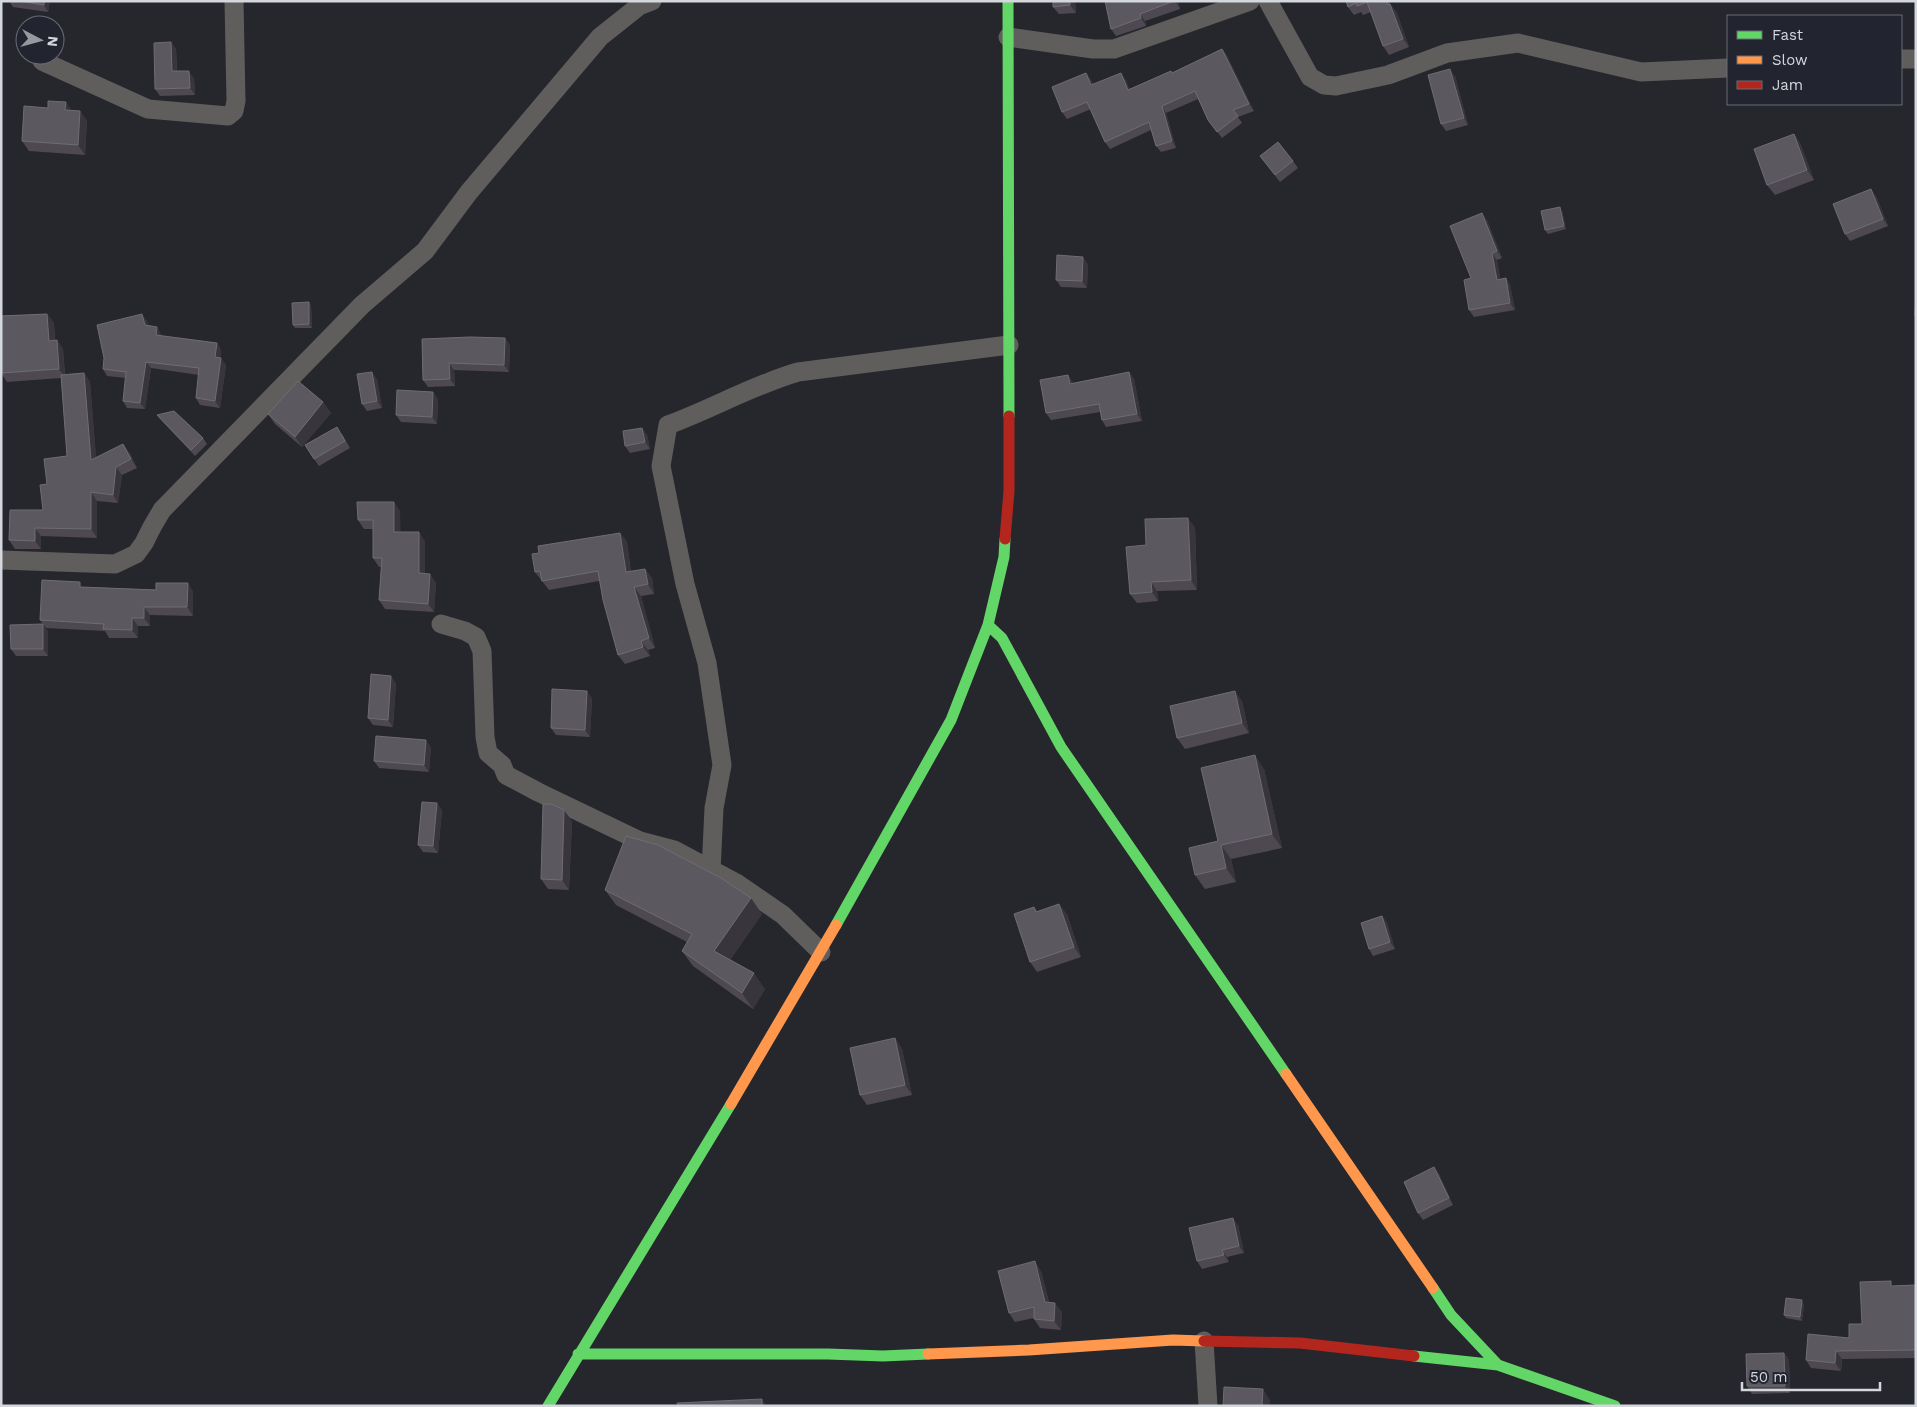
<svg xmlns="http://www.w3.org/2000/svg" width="1917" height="1407" font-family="'Work Sans',sans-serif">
  <rect width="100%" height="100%" fill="#26272c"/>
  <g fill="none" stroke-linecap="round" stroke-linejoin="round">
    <path stroke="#5f5e5d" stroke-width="19" d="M1268 1 1310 77 1324 85 1336 86 1388 75 1447 53 1518 43 1641 72 1728 68
      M1008 37 1093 49H1114L1250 1
      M1901 59H1916
      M42 61 148 109 228 116 234 111 236 101 234 1
      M1 560 115 564 136 554 144 543 152 527 162 510 362 305 425 251 469 192 600 37 639 6 652 1
      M441 624 465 631 476 637 482 651 485 737 488 753 502 765 506 775 538 792 640 841 674 850 738 884 783 915 821 952
      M711 871 714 808 722 765 707 663 685 584 661 466 668 425C712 409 753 385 798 372L1009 345
      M1204 1341 1208 1406"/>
    <path stroke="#63d668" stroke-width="11" d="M1008 1 1009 416
      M988 625 1002 638 1061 747 1286 1074
      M836 925 951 720 988 625 1004 557 1005 539
      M1433 1288 1451 1315 1498 1365
      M578 1354H828L883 1356 928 1354
      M1414 1356 1498 1365 1615 1406
      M548 1406 731 1104"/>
    <path stroke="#ff974d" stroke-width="11" d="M1286 1074 1433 1288
      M731 1104 836 925
      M928 1354 1029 1350 1173 1340 1204 1341"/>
    <path stroke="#b3261e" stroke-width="11" d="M1005 539 1009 491V416
      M1204 1341 1300 1343 1414 1356"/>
  </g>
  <path fill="#4e4951" d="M9 1H50L48 12 13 7Z
    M1075 1 1076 13 1059 14 1053 7Z
    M1105 1H1178L1180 9 1145 21 1146 26 1116 36 1111 29Z
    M1346 1H1389L1390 4 1397 13 1409 47 1389 55 1383 46 1371 12 1363 15 1361 12 1354 15 1348 7Z
    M171 42 176 49 177 71 194 78 195 95 160 96 155 89Z
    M1222 49 1227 56 1254 111 1238 117 1242 123 1222 138 1208 120 1198 99 1166 113 1176 148 1161 152 1156 146 1151 130 1110 149 1105 142 1091 109 1067 119 1062 112 1086 73 1091 80 1093 84 1126 80 1129 89 1173 73Z
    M1455 76 1468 125 1446 131 1441 124Z
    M71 110 80 111 87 121 85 155 29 151 22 141Z
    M1794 134 1801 145 1814 180 1775 195 1767 185Z
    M1260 156 1293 161 1298 168 1280 182Z
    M1876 196 1888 226 1850 241 1845 234Z
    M1562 211 1566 229 1548 234 1545 230Z
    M1487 220 1502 258 1497 260 1500 279 1506 278 1510 285 1515 310 1474 317 1469 310 1471 278Z
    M1088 264 1087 288 1061 287 1056 280Z
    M309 302 311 306 312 328H295L293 325Z
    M47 314 54 323 55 340H57L63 349 65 375 84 373 90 382 96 458 129 452 137 468 122 475 118 503 97 501V538L41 536V549H15L9 540 43 510 47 484 67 456 61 378 7 382 1 373V316Z
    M147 321 148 326 161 334V336L217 343 221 350 220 358 226 365 220 408 200 405 196 398 199 375 151 368 145 409 127 408 123 401 126 378 107 376 103 369Z
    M505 338 510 345 509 372 454 370 455 386 428 387 423 380 422 339Z
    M1129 372 1134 379 1142 421 1106 427 1102 420 1100 412 1051 420 1046 413 1068 375 1073 383Z
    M377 379 382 408 367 411 362 404Z
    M438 399 437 424 401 422 396 415Z
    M323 402 331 413 302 447 275 424 268 414Z
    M157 415 203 438 207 444 195 456 161 420Z
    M642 428 647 435 650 449 630 453 625 446Z
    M342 434 350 448 319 466 314 459Z
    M400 511V532L425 541V574L436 583 434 612 385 609 379 600 381 567H379L373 558V529H364L358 520Z
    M1195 527 1197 590 1157 591 1158 601 1137 603 1130 594 1146 545Z
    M620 533 627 542 631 572 645 569 652 578 654 594 641 596 655 648 648 650 650 656 625 664 618 655 599 581 549 590 535 572 539 553Z
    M84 587 193 591V616L150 615V626H138V638H109L105 631 46 628 40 620Z
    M48 631V656H16L11 649Z
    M396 683 393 727 373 725 368 718Z
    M592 698 590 737 556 735 551 728Z
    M1242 701 1249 733 1185 749 1177 738Z
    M431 747 429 772 379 768 374 761Z
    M1264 769 1282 848 1231 859 1236 882 1205 889 1195 875Z
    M442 810 438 853 423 852 418 845Z
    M572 821 569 890 548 889 541 879Z
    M605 890 762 914 730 960 765 989 753 1009 693 966 682 951 687 942 616 905Z
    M1034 907 1037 911 1067 914 1081 957 1037 972 1030 962Z
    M1382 916 1387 923 1395 949 1373 956 1369 949Z
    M895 1038 902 1049 912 1095 867 1105 860 1095Z
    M1434 1167 1439 1174 1453 1205 1423 1220 1418 1213Z
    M1238 1225 1244 1253 1227 1257 1229 1262 1202 1269 1197 1261Z
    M1041 1271 1049 1302 1062 1312 1061 1330 1040 1328 1034 1319V1318L1015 1322 1009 1313Z
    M1916 1285V1358L1842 1359 1841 1371 1811 1368 1806 1360 1849 1338 1862 1324 1894 1286Z
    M1804 1304 1802 1321 1786 1318 1784 1315Z
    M1784 1353 1789 1360 1790 1393 1752 1394 1747 1386Z"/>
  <path fill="#38353c" d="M44 1H50L48 12 44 5Z
    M1070 1H1075L1076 13 1070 5Z
    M1175 1H1178L1180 9Z
    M1390 4 1397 13 1409 47 1403 39Z
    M1140 14 1145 21 1146 26 1141 18Z
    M171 42 176 49 177 78 172 71Z
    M1222 49 1227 56 1254 111 1249 104Z
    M1450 69 1455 76 1468 125 1464 118Z
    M189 71 194 78 195 95 190 88Z
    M1086 73 1091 80 1096 92 1091 85Z
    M1121 73 1126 80 1132 97 1128 90Z
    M66 102 73 113 65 110Z
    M1162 106 1166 113 1176 148 1172 141Z
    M80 111 87 121 85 155 78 145Z
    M1794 134 1801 145 1814 180 1807 170Z
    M1871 189 1876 196 1888 226 1883 219Z
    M1560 207 1562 211 1566 229 1564 226Z
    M1482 213 1487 220 1502 258 1497 251Z
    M1492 253 1497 260 1502 287 1497 280Z
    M1083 257 1088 264 1087 288 1082 281Z
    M1506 278 1510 285 1515 310 1510 303Z
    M309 302 311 306 312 328 309 324Z
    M47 314 54 323 55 350 49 341Z
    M142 314 147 321 150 332 145 325Z
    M157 327 161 334 160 342 156 335Z
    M505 338 510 345 509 372 504 365Z
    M57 340 63 349 65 378 59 369Z
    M217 343 221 350 220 364 215 357Z
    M221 358 226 365 220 408 215 401Z
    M146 362 151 368 145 409 140 403Z
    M449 363 454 370 455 386 450 379Z
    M372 372 377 379 382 408 377 401Z
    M1129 372 1134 379 1142 421 1137 414Z
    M84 373 90 382 97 468 91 460Z
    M1068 375 1073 382 1075 391 1070 384Z
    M433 392 438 399 437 424 432 417Z
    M323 402 331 413 302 447 295 437Z
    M642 428 647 435 650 449 645 442Z
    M123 444 129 452 137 468 131 459Z
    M116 467 122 475 118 503 113 495Z
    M91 492 97 501V538L91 529Z
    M394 502 400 511 401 541 394 532Z
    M1188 518 1195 527 1197 590 1191 580Z
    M35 528 41 536V549L35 541Z
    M419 532 425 541V582L419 573Z
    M620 533 627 542 632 582 626 572Z
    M645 569 652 578 654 594 648 584Z
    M430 574 436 583 434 612 428 604Z
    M1151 582 1157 591 1158 601 1152 592Z
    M188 583 193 591V616L187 607Z
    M634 587 641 596 655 648 649 638Z
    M144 607 150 615V626L144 618Z
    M132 618 138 626V638L132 630Z
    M43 624 48 631V656L43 649Z
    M641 641 648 650 650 656 643 647Z
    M391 676 396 683 393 727 388 720Z
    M587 691 592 698 590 737 585 730Z
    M1235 691 1242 701 1249 733 1242 723Z
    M426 740 431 747 429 772 424 765Z
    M1255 755 1264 769 1282 848 1272 834Z
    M437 803 442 810 438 853 433 846Z
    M564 810 572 821 569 890 562 880Z
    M1221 845 1231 859 1236 882 1226 868Z
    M751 898 762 914 725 967 714 951Z
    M1059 904 1067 914 1081 957 1074 947Z
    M1382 916 1387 923 1395 949 1390 942Z
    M754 973 765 989 753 1009 742 993Z
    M895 1038 902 1049 912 1095 905 1085Z
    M1434 1167 1439 1174 1453 1205 1449 1198Z
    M1233 1218 1238 1225 1244 1253 1239 1246Z
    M1222 1250 1227 1257 1229 1262 1224 1255Z
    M1035 1261 1041 1271 1051 1311 1045 1302Z
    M1802 1300 1804 1304 1802 1321 1800 1317Z
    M1055 1303 1062 1312 1061 1330 1054 1321Z
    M1836 1351 1842 1359 1841 1371 1835 1363Z
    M1784 1353 1789 1360 1790 1393 1785 1386Z
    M1263 1389 1270 1400V1406H1262Z
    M762 1399 766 1406H762Z"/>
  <path fill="#5c5860" stroke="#6f6c74" d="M19 1H44V5Z
    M1053 1H1070V5L1053 7Z
    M1105 1H1174L1140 14 1141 18 1111 29Z
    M1346 1H1386L1388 5 1390 4 1403 39 1383 46 1367 2 1357 6 1356 3 1348 7Z
    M171 42 172 71H189L190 88 155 89 154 43Z
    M1222 49 1249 104 1233 110 1238 116 1217 132 1208 120 1195 91 1162 106 1172 141 1156 146 1149 122 1105 142 1087 102 1062 112 1052 87 1086 73 1091 85 1121 73 1128 90 1171 71 1172 73Z
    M1450 69 1464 118 1441 124 1428 75Z
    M48 101 66 102 65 110 80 111 78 145 22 141 24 106 48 108Z
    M1794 134 1807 170 1767 185 1754 149Z
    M1278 142 1293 161 1275 175 1260 156Z
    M1871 189 1883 219 1845 234 1833 204Z
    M1560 207 1564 226 1545 230 1541 211Z
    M1482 213 1497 251 1492 253 1497 280 1506 278 1510 303 1469 310 1464 280 1471 278 1450 226Z
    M1057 255 1083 257 1082 281 1056 280Z
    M1916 290V316H1915Z
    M309 302V324L293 325 292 303Z
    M47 314 49 341 57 340 59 369 1 373V316Z
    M142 314 145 325 157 327 156 335 217 343 215 357 221 358 215 401 196 398 199 368 146 362 140 403 123 401 126 372 103 369 104 358 97 325Z
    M470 337 505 338 504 365 449 363 450 379 423 380 422 339Z
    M372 372 377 401 362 404 357 374Z
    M1129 372 1137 414 1102 420 1099 404 1046 413 1040 380 1068 375 1070 384Z
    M84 373 91 460 123 444 131 459 116 467 113 495 91 492V529L35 528V541L9 540 10 510H43L40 485 47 484 44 459 67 456 61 375Z
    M298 381 323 402 295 437 268 414Z
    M397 390 433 392 432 417 396 415Z
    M174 411 203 438 191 450 157 415Z
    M337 427 345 441 314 459 305 445Z
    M642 428 645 442 625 446 623 431Z
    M357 502H394V532H419V573L430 574 428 604 379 600 382 558H373V520H358Z
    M1188 518 1191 580 1151 582 1152 592 1130 594 1126 547 1146 545 1145 519Z
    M620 533 626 572 645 569 648 584 634 587 649 638 641 641 643 647 618 655 603 600 598 571 542 581 540 571 535 572 532 554 539 553 538 546Z
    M42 580 80 582V587L156 590V583H188L187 607H144V618H132V630L103 629 104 624 40 620Z
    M43 624V649H11L10 625Z
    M371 674 391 676 388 720 368 718Z
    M552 689 587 691 585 730 551 728Z
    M1235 691 1242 723 1177 738 1170 706Z
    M376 736 426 740 424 765 374 761Z
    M1255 755 1272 834 1221 845 1226 868 1195 875 1189 848 1218 841 1201 768Z
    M422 802 437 803 433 846 418 845Z
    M543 804H551L564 810 562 880 541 879Z
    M626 836 658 845 721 878 751 898 714 951 754 973 742 993 682 951 692 934 605 890Z
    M1059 904 1074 947 1030 962 1014 914 1034 907 1036 912Z
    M1382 916 1390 942 1369 949 1361 923Z
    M895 1038 905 1085 860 1095 850 1048Z
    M1434 1167 1449 1198 1418 1213 1404 1182Z
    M1233 1218 1239 1246 1222 1250 1224 1255 1197 1261 1189 1228Z
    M1035 1261 1045 1302 1055 1303 1054 1321 1034 1319V1307L1009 1313 998 1271Z
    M1891 1281V1286L1916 1285V1350L1836 1351 1835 1363 1806 1360 1808 1334 1849 1338V1324H1862L1860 1282Z
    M1786 1298 1802 1300 1800 1317 1784 1315Z
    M1784 1353 1785 1386H1747L1746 1354Z
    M1224 1387 1263 1389 1262 1406H1223Z
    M762 1399V1406H678L677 1403Z"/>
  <rect width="1917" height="1407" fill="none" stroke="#d4d7de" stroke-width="5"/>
  <rect x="1727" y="15" width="175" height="90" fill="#222530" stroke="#696c76"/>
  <rect x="1737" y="31" width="25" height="8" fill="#63d668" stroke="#696c76"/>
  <text x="1772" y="40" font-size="15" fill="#d4d7de">Fast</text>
  <rect x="1737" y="56" width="25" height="8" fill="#ff974d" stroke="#696c76"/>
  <text x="1772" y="65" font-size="15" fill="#d4d7de">Slow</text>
  <rect x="1737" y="81" width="25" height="8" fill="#b3261e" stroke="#696c76"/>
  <text x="1772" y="90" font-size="15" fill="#d4d7de">Jam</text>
  <g transform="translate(40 40) rotate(96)"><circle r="24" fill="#222530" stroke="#696c76"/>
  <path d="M0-4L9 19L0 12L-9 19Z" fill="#9799a0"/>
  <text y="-8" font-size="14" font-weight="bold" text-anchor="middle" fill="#d4d7de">N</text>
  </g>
  <path d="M1742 1382v8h138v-8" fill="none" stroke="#d4d7de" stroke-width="2.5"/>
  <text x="1750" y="1382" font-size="15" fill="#d4d7de" stroke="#222530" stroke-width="4" paint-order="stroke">50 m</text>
</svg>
